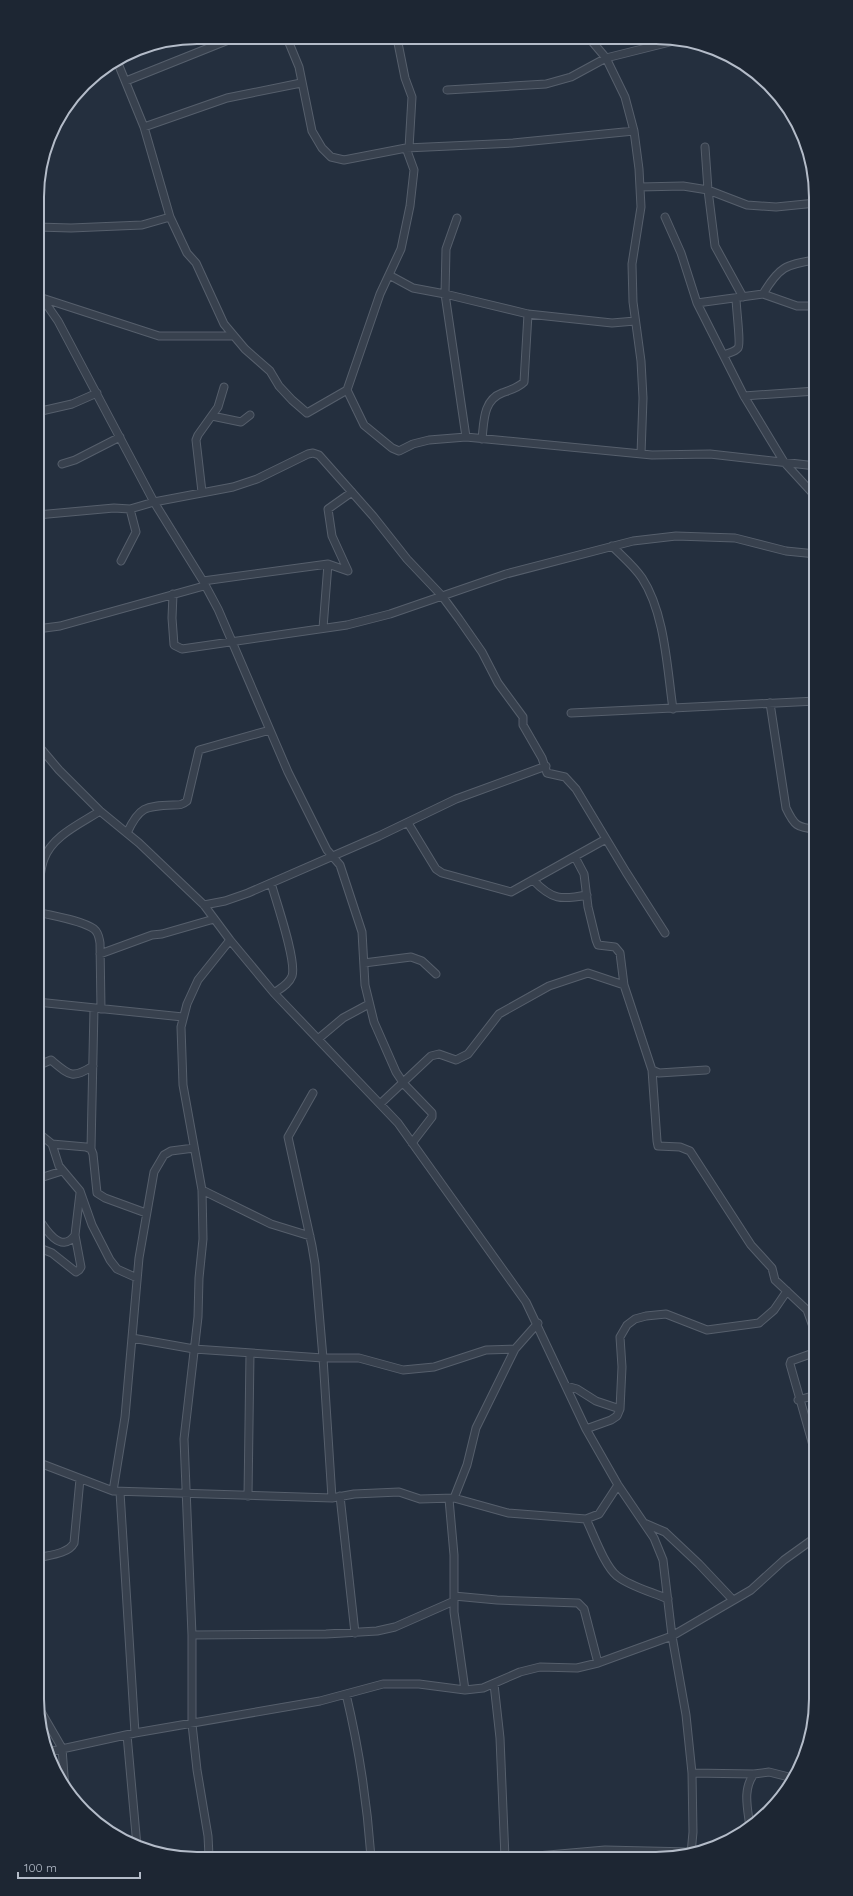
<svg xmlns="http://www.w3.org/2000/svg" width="853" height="1896" font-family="Quicksand,sans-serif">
  <rect width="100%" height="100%" fill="#242f3e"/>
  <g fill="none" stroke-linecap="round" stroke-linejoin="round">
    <g stroke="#565f6c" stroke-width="9">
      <path id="minor" d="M287 38 299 67 312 131 322 148 331 157 344 160 406 148 513 143 634 131
        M397 38 405 78 412 97 409 148 407 151
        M590 39 606 58 625 97 634 131 639 169 641 207 632 264 633 302 641 361 643 398 641 454
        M117 61 144 127 170 217 187 253 196 263 224 324 245 349 270 371 279 386 292 400 307 413 347 390 380 294 401 249 410 206 414 170 406 148
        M126 81 236 37
        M447 90 546 84 571 77 606 58 678 40
        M144 127 227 98 301 83
        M705 147 708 190 715 246 743 297
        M640 187 683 186 708 190 747 205 776 207 816 203
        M665 217 681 253 697 303 744 396 784 462 816 497
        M457 218 446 249 445 294 466 437
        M37 227 71 228 142 225 170 217
        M389 275 413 288 445 294 528 314 612 323 635 321
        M37 293 42 298 58 321 154 502 203 581 218 609 288 772 327 850 340 865 362 932 365 985 374 1022 396 1072 404 1084 432 1113V1117L412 1143
        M763 294C779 267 786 264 816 260
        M42 298 159 336H234
        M697 303 763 294 797 306H816
        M724 355C728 353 735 352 738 348 741 344 736 307 736 298
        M347 390 364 425 392 448 399 451 413 444 429 440 466 437 652 455 710 454 816 466
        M744 396 816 391
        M37 412 72 404 97 393
        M212 416 241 422 250 415
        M482 439C484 422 483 400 502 393 510 390 518 388 524 382L528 314
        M62 464 75 460 120 437
        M202 492 196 440 198 435 218 407 224 387
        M37 515 114 508 130 509 154 502 233 487 257 479 308 454 313 453 319 455 373 516 407 559 442 596 459 619 482 652 498 683 523 717V725L542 758 547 773 565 777 576 789 626 872 665 933
        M612 546C622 556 634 566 642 578 665 613 667 668 673 709
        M121 561 136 532 130 509
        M203 581 328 564 348 571 332 536 328 509 352 492
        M173 594 172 618 174 645 182 649 347 625 390 614 506 574 633 541 676 536 735 538 786 551 816 554
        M323 628 328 564
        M37 629 60 626 204 586
        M770 703 786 808C794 825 797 828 816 829
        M571 713 816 701
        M37 744 59 770 100 811 139 843 204 905 230 940 274 993 398 1123 526 1302 586 1429 618 1485 654 1538 663 1560 672 1636 686 1715 692 1773 693 1832 691 1854
        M408 823 436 869 442 873 511 892 606 839
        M127 833C139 807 145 806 173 805 180 805 182 805 187 801L199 750 270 730
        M575 857 584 874 588 907 596 940 598 945 615 947 620 953 624 985 652 1070 659 1073 706 1070
        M533 880C552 900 561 900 587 895
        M271 883C276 901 297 961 292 976 289 984 281 988 274 993
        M204 905 225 901 248 893 379 836 456 799 546 766
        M37 912C53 916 81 920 94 929 99 933 99 938 100 943L101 1009
        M37 912C39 896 38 875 44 859 52 836 80 824 100 811
        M100 954 152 935 162 934 214 919
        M364 963 411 957 422 961 436 974
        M37 1002 183 1017
        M94 1008 91 1149 93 1154 97 1193 105 1198 146 1213
        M318 1039 343 1018 369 1004
        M37 1066 51 1060C70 1076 72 1079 93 1066
        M652 1070 657 1141 658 1146 680 1147 690 1151 751 1245 772 1268 775 1280 807 1310 816 1335
        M313 1093 288 1137 312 1246 315 1264 323 1358 332 1498
        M380 1104 431 1056 439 1054 456 1060 468 1054 499 1014 549 986 588 973 624 985
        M37 1132 52 1144 86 1147 91 1149
        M52 1144 59 1166 80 1191 92 1225 110 1260 117 1269 137 1278
        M37 1179 62 1171
        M202 1190 271 1224 310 1236
        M37 1216C45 1229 61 1255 75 1235L80 1193
        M37 1247 52 1253 76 1272 79 1270 81 1267 75 1235
        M132 1338 194 1349 323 1358H359L403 1370 434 1367 486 1350 515 1349
        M566 1386 577 1389 596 1401 620 1409
        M798 1400 816 1395
        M586 1429 611 1420 617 1416 620 1409 622 1367 620 1337 627 1325 635 1319 646 1316 666 1314 707 1330 759 1323 774 1310 787 1291
        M816 1456 790 1364 791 1361 816 1352
        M37 1462 113 1491 332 1498 354 1494 399 1492 420 1499 454 1498 508 1513 586 1519 599 1514 618 1485
        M113 1491 125 1417 139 1258 154 1172 164 1155 171 1151 194 1148
        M120 1492 135 1733
        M248 1496 250 1353
        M340 1496 355 1633
        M454 1498 467 1465 476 1428 515 1349 538 1323
        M449 1499 454 1555V1612L465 1690
        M586 1519C594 1535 604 1565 617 1576 631 1587 652 1592 668 1599
        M644 1523 665 1532 699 1564 733 1600
        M37 1558C49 1555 68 1554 74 1543L80 1479
        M454 1596 497 1600 578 1603 584 1609 598 1663
        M192 1635 326 1634 377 1631 395 1627 454 1601
        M37 1672 40 1710 62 1748 65 1789
        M494 1684 500 1738 505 1858
        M346 1694C359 1748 367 1802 371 1857
        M127 1735 137 1846
        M48 1752 135 1733 320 1701 383 1684H419L465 1690 483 1688 520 1672 540 1667 577 1668 598 1663 672 1636 751 1590 784 1560 816 1537
        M692 1773 754 1774 769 1772 793 1778
        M750 1828C748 1809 742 1790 754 1774
        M209 1856 208 1836 197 1770 192 1724V1635L184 1439 198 1317 199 1278 203 1239 202 1190 183 1085 181 1027 187 1004 198 980 230 940
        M514 1858 605 1850 691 1852"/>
    </g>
    <use href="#minor" stroke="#38414e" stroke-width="7"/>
  </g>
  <path d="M0 0H853V1896H0ZM197 44H656A153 153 0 0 1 809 197V1699A153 153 0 0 1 656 1852H197A153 153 0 0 1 44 1699V197A153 153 0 0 1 197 44Z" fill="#1d2633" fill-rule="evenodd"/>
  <path fill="none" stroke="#b4bcc9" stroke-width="2" d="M197 44H656A153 153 0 0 1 809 197V1699A153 153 0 0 1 656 1852H197A153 153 0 0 1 44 1699V197A153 153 0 0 1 197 44Z"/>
  <path d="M18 1872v6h122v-6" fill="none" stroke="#b4bcc9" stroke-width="2"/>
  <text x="24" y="1872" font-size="12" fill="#b4bcc9" stroke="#1d2633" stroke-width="3" paint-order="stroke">100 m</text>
</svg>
